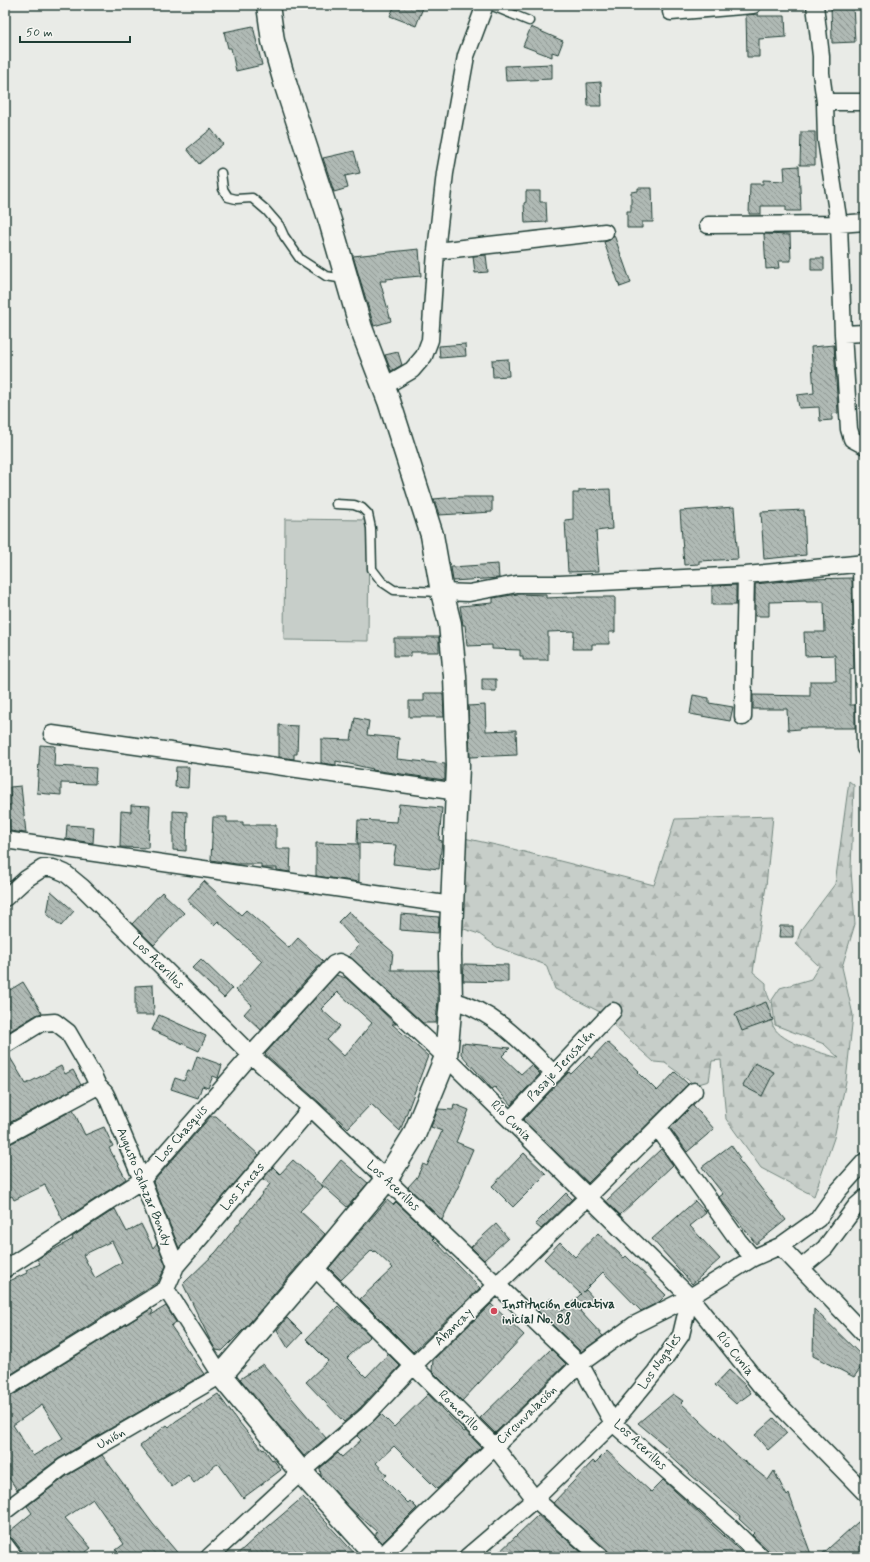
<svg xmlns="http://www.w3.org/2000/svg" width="870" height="1562" font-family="Mynerve,sans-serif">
  <defs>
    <pattern id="forest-firs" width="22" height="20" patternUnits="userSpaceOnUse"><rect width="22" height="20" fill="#c7cec9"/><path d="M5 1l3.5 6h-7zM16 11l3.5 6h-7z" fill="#aab2ad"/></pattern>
    <pattern id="building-back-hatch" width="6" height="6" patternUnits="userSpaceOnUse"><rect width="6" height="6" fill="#b0bab5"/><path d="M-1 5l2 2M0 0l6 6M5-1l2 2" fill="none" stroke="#8f9894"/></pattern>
  </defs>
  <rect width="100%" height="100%" fill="#e9ebe7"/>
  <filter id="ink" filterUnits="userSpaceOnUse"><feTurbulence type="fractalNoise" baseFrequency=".025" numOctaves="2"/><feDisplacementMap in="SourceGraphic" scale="8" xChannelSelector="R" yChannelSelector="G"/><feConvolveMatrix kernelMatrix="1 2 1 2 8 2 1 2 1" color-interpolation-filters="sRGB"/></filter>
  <g filter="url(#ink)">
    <path fill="#c7cec9" stroke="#73867e" d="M285 519 369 520 368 641 284 640Z"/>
    <path fill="url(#forest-firs)" stroke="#73867e" d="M849 781 854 785 851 870 855 924 842 967 853 1015 846 1081 834 1138 814 1196 761 1168 726 1119 721 1060 712 1061 709 1081 695 1085 665 1063 654 1062 615 1027V1008L600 1012 555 989 546 965 497 947 479 934 452 925 455 836 505 847 654 885 675 819 773 816 766 886 753 972 766 983C766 994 767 992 770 1001 772 1009 770 1018 773 1026 781 1043 822 1053 839 1058L824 1044 775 1025 772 1000 780 988 811 979 819 966 796 944 802 928 835 884Z"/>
    <path fill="url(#building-back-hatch)" stroke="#1f3d34" fill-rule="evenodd" d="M395 5H424L416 26 390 16Z
      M831 5H853L855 42 832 43Z
      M758 14V16H785L786 37 759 39V57H747L746 15Z
      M253 26 262 65 236 71 231 48H228L224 32Z
      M531 27 563 41 558 54 552 52V57L523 46Z
      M552 64V79L506 81 505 66Z
      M601 82 602 106H588L587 83Z
      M211 129 223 144 199 164 187 149Z
      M801 132H815V165H800Z
      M354 151 360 173 345 176 348 188 334 192 323 158Z
      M799 166 801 211H786V206H761V214H749L750 184H763V180L785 181 784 167Z
      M638 188H652L653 222H642V228H627V211H631V192L638 191Z
      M526 191H540V202H546L547 222 525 223 524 203 526 202Z
      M764 234 790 235 791 261H778L779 268 766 269Z
      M614 235 631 283 620 287 604 242 610 240Z
      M419 249 421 276 386 279V281H380L391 321 374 326 353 256Z
      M486 255 488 272 475 273 473 256Z
      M811 258H824V270H811Z
      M465 344 466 356 440 358 439 346Z
      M834 345 838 413 832 414V420L820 421 819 407 799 408 797 395 814 393 811 347Z
      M398 352 402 365 391 371 385 355Z
      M508 359 509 376 493 377 492 360Z
      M610 489 612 529 596 531 599 571 568 572 565 520 573 519V493H579V490Z
      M457 497H492V512L439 515 434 499Z
      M734 507 738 559 699 561V564L684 565 680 511Z
      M804 510 806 555 764 559 761 512Z
      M498 564 499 578 453 581 451 567Z
      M852 578 854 669 850 670V705H855V728H800V729L788 730 787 709H753V695L810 696V681H836L835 655 805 656 804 632H825L824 602H806V601L769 602V616H755V584L806 579Z
      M736 585V605H712V586Z
      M518 594 546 595V598L569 597H615V632H609V644H592V649H573L574 631 548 632V660H523V656H520V650L492 649V645L467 646 465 625H463L460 606 493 603V598Z
      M427 637H439V652H411V656H394V638H427Z
      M482 679H496V691H482Z
      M424 693H443L444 717H409V701H424Z
      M693 695 709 698V703L733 707 730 721 690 714Z
      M485 705 486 731 516 730 517 755 470 757 468 706Z
      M355 718 369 721 367 735 399 738 397 759 445 764V780L372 770 373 769 336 761V765L321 763V739L351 740Z
      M279 725 298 726 297 754H294V759L279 757Z
      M40 745 55 746 54 766 96 768 95 784 61 783V795L37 793Z
      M176 767H189L188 788 175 787Z
      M21 786 26 833H25L10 831 8 805H11L10 787Z
      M399 804 442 808 439 840 442 841 439 869 393 864 396 845 357 843 358 820 397 822Z
      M131 805 150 806 148 848 120 847 121 811 131 812Z
      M173 811 187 812 186 851 173 850Z
      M213 817H227V822H243V825H276V849H291L290 872 277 870V868H261V864H236L211 860Z
      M67 825 94 827 93 843 66 839Z
      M316 843 359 844V882L316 876Z
      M204 881 241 915 246 910 289 948 298 938 323 961 261 1030 244 1014 252 1005 236 990 262 961 218 921 214 925 187 900Z
      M51 891 74 911 61 926 47 914Z
      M162 892 184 913 154 945 132 924Z
      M349 911 368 931 393 952 391 970H438V1000L436 1023H423L349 956 359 945 338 922Z
      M401 914 439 917 438 933 400 930Z
      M780 926H793V937H779Z
      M201 959 232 989 224 998 192 968Z
      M464 964 508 965V982L463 981Z
      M336 975 346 978 396 1024H392L428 1056 400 1131 371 1104 348 1128 265 1054ZM338 992 372 1023 344 1056 327 1040 340 1026 321 1009Z
      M23 982 42 1013 36 1015 5 1034V993Z
      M153 985 154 1015H135V986Z
      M766 1002 773 1020 742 1031 735 1014Z
      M159 1015 206 1036 199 1051 152 1030Z
      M607 1042 639 1071 638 1072 657 1091 675 1072 688 1084 588 1183 523 1120 569 1072 571 1074 589 1056 591 1059Z
      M462 1043 510 1048 502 1056 521 1074 531 1065 540 1074 511 1105 495 1087 492 1089 461 1054Z
      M5 1054H8L26 1084 61 1066 65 1074 73 1070 81 1085 5 1125Z
      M197 1056 222 1065 218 1078 213 1076 208 1088 202 1086 198 1098 171 1089 175 1078 184 1081 188 1070 192 1071Z
      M755 1063 774 1072 762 1096 743 1086Z
      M454 1104 469 1110 456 1142 473 1149 459 1182 460 1183 442 1220 408 1187 417 1177 423 1164 427 1166 442 1131 431 1127 438 1109 453 1110Z
      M693 1105 714 1129 687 1152 670 1128Z
      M73 1110 85 1135 104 1127 113 1146 109 1148 126 1179 63 1220 45 1185 14 1200 12 1196 5 1199V1145L10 1144Z
      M211 1116H216L259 1155 179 1248 153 1182Z
      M731 1145 740 1158 738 1159 786 1220 756 1244 719 1197 723 1194 702 1167Z
      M661 1149 673 1165 620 1215 606 1201Z
      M524 1153 546 1174 513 1207 492 1186Z
      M293 1160 323 1187 300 1211 325 1234 245 1328 222 1351 216 1350 210 1340 183 1284 216 1252 270 1184 263 1179 273 1167 280 1174Z
      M341 1160 368 1183 347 1207 321 1184Z
      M566 1193 572 1199 541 1229 535 1224Z
      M387 1200 393 1205 396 1202 434 1238 433 1239 480 1288 413 1352 360 1299 393 1268 375 1251 374 1252 372 1250 341 1280 329 1268Z
      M695 1201 706 1213 690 1226 720 1259 692 1284 652 1239Z
      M115 1209 127 1232 141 1224 153 1248 157 1243 166 1266 158 1282 5 1378V1283L27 1273 26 1270 40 1264 37 1259 73 1239 72 1237ZM112 1241 122 1262 95 1278 83 1255Z
      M496 1224 508 1238 484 1260 471 1247Z
      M598 1233 624 1258 626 1256 666 1295 659 1302 641 1311 603 1272 583 1292 586 1290 594 1299 580 1311 603 1336 581 1352 538 1311 551 1298 563 1311 581 1294 544 1259 560 1242 575 1257Z
      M491 1304 524 1335 462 1401 432 1371 433 1360Z
      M166 1306 176 1322 171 1326 204 1374 58 1459 17 1490 5 1472V1398L10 1397 151 1309 153 1311 151 1315ZM42 1405 63 1438 33 1456 13 1425Z
      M338 1306 370 1336 347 1358 366 1377 388 1354 400 1366 360 1408 344 1422 306 1382 328 1361 306 1339Z
      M814 1309 865 1359V1362L854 1377 813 1356Z
      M287 1318 302 1333 288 1348 277 1330Z
      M551 1349 566 1364 495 1433 480 1418Z
      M263 1364 326 1438 304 1456 240 1379Z
      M729 1370 746 1386 751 1393 736 1404 715 1385Z
      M218 1394 238 1422H239L247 1432 263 1450 264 1449 272 1460 273 1459 281 1470 243 1498 218 1463 194 1483 188 1475 172 1487 140 1446 167 1425 169 1427 176 1421Z
      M428 1394 464 1432 466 1431 481 1447 437 1489 394 1446 376 1463 387 1475 383 1478 408 1503 410 1501 417 1508 382 1543 375 1535 377 1532 349 1507 321 1476 320 1468 338 1453 342 1457 361 1440 357 1436 381 1414 394 1427Z
      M673 1394 683 1401 681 1403 735 1454 768 1480 774 1471 787 1496 789 1494 812 1557H770L768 1550 752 1535 754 1533 739 1519 740 1517 692 1476 665 1451 668 1448 638 1423Z
      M774 1418 787 1433 768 1450 755 1435Z
      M607 1451 651 1492 663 1480 747 1557H610L607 1550 553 1503 593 1461 595 1463Z
      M102 1455 153 1524 181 1557H122L116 1550 124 1544 93 1499 65 1518 91 1548 80 1557H74L69 1551 63 1557H23L22 1551 13 1539 5 1535 32 1513 27 1506 68 1475Z
      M303 1497 358 1557H234L256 1537Z
      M538 1515 587 1557H494Z
      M865 1516V1557H819L850 1529Z"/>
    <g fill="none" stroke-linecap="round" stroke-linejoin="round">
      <g stroke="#1f3d34" stroke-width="11">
        <path id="lane" d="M490 5 529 21
          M221 173 223 189 228 197 236 199 252 198 266 210 279 225 284 236 300 259 326 276 344 279
          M336 504 354 505 362 508 368 514 371 528 372 569 382 582 394 590 441 592"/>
      </g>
      <g stroke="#1f3d34" stroke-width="19">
        <path id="street" d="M815 5 821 56V73L825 102 826 140 839 224 843 334 849 429 852 439 865 446
          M671 12 753 5
          M825 102H865
          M708 225 839 224 865 222
          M436 251 605 232
          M843 334 865 333
          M383 387 412 370 424 356 430 340 436 251 445 173 466 56 485 5
          M861 564 865 748
          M442 592 469 593 517 584H560L746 575 865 563
          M743 717 746 575
          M52 734 458 792
          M5 840 452 905
          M5 898 26 879 43 868H53L65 873 82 887 251 1055 311 1108 580 1364 613 1423 727 1524 761 1557
          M451 1000C493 1010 524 1044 554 1074
          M5 1045 41 1023 55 1022 68 1032 93 1075 98 1086 105 1093 107 1097 142 1180 176 1266 166 1289 221 1375 63 1467 5 1511
          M510 1120 613 1011
          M658 1128 738 1240 753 1258
          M5 1136 98 1086
          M780 1246 865 1335
          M176 1266 311 1108
          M314 1267 494 1446 535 1499 601 1557
          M801 1268 825 1248 856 1206 865 1198
          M5 1269 142 1180 251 1055 334 964 339 962 347 966 446 1057 690 1297 760 1385 865 1493
          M5 1389 166 1289
          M5 1545 14 1557
          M209 1557 301 1472 367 1415 414 1365 588 1197 694 1091
          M381 1557 580 1364 634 1325 690 1297
          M467 1557 535 1499 613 1423 655 1372 681 1335 690 1297 753 1258 780 1246 818 1219 838 1191 865 1161"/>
      </g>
      <g stroke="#1f3d34" stroke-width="25">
        <path id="secondary" d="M268 5 273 41 286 86 330 221 361 328 389 401 432 535 442 592 450 624 455 676 458 766 450 955 451 1000 446 1057 414 1135 386 1180 314 1267 221 1375 301 1472 378 1557"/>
      </g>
      <use href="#lane" stroke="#f6f6f2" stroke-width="8"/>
      <use href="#street" stroke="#f6f6f2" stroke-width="16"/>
      <use href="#secondary" stroke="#f6f6f2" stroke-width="22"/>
    </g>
  </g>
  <circle fill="#d1495b" stroke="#f6f6f2" stroke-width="1.5" cx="494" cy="1311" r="4"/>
  <g text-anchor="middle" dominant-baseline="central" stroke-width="3" stroke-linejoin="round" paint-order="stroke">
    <g font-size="13" fill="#1f3d34" stroke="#f6f6f2">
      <text transform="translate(158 963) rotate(45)">Los Acerillos</text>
      <text transform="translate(561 1066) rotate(-47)">Pasaje Jerusalén</text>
      <text transform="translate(511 1121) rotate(45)">Río Cunia</text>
      <text transform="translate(182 1134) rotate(-49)">Los Chasquis</text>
      <text transform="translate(393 1186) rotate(43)">Los Acerillos</text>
      <text transform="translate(144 1187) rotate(68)">Augusto Salazar Bondy</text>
      <text transform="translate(243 1187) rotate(-49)">Los Incas</text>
      <text transform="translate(454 1327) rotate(-44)">Abancay</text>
      <text transform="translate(735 1354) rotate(52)">Río Cunia</text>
      <text transform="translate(660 1362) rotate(-55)">Los Nogales</text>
      <text transform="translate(459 1411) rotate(45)">Romerillo</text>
      <text transform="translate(527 1415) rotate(-44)">Circunvalación</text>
      <text transform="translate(111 1439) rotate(-30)">Unión</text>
      <text transform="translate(640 1445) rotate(43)">Los Acerillos</text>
    </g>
    <g font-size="13" font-weight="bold" fill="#1f3d34" stroke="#f6f6f2" text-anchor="start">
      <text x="502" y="1304">Institución educativa<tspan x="502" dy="15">inicial No. 88</tspan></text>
    </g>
  </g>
  <rect width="870" height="1562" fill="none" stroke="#f6f6f2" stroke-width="20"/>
  <rect x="10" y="10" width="850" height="1542" fill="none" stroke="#1f3d34" stroke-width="1.5" filter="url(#ink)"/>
  <path d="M20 36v6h110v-6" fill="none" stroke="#1f3d34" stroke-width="2"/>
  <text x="26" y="36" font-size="12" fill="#1f3d34" stroke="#f6f6f2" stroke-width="3" paint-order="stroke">50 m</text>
</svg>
